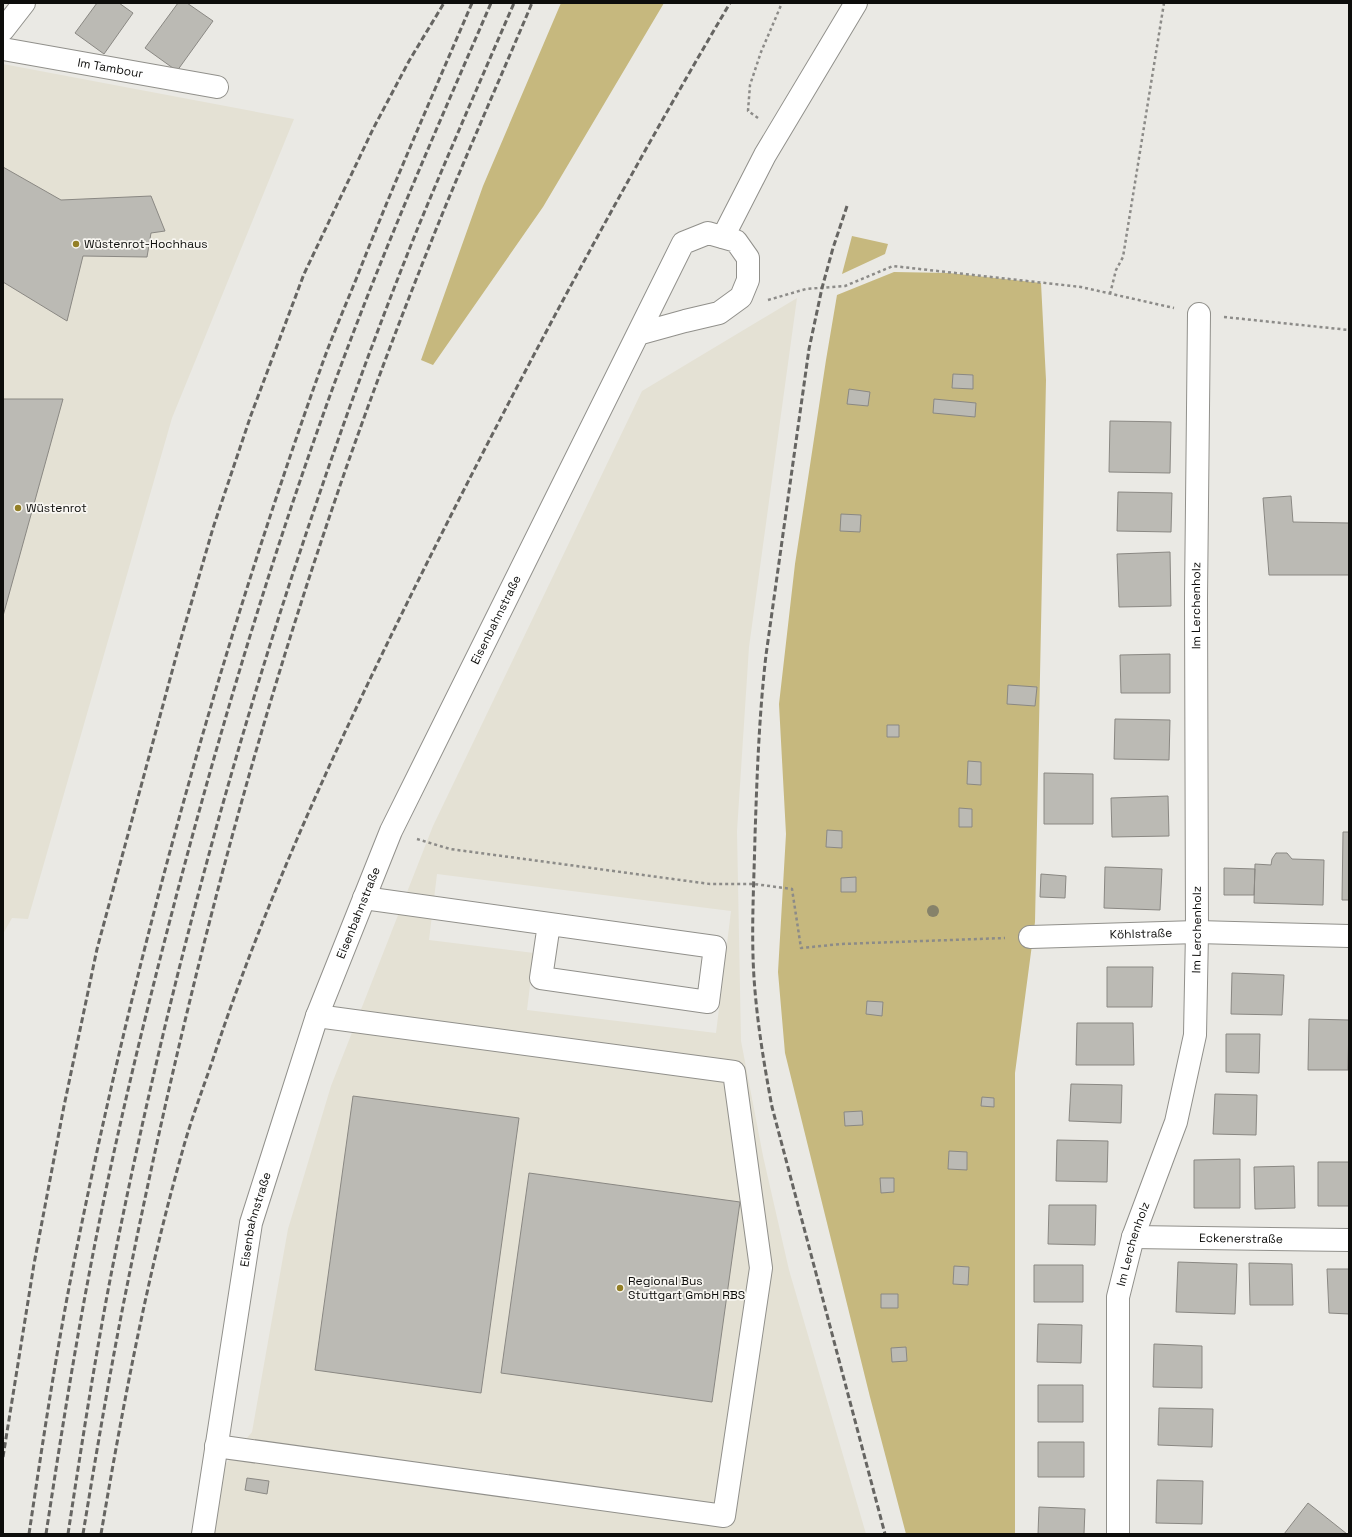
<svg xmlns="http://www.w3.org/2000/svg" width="1352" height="1537" font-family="'Space Grotesk',sans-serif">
  <rect width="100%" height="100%" fill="#eae9e4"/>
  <path fill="#e4e1d4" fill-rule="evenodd" d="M3 64 294 119 172 418 28 919 12 918 3 934Z
    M797 298 749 647 737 831 741 1041 763 1156 789 1270 866 1534H215L224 1466 252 1432 288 1229 331 1086 433 826 642 391ZM437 874 731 911 716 1033 527 1010 534 953 429 940Z"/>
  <path fill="#c6b87e" d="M561 3H664L543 207 433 365 421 360 483 186Z
    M852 236 888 244 885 254 842 274Z
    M894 272 949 273 1041 283 1046 380 1035 922 1015 1073V1534H906L870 1397 785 1053 778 972 786 834 779 704 795 564 826 360 837 295Z"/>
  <path fill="#bbbab4" stroke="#8a8883" d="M97 3H119L133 13 104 54 75 33Z
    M178 3H187L213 21 177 71 145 48Z
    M3 167 61 200 151 196 165 231 151 233 147 257 83 256 67 321 3 282Z
    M953 374 973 375V389L952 388Z
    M849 389 870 392 868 406 847 404Z
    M3 399H63L3 616Z
    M934 399 976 403 975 417 933 413Z
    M1110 421 1171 422 1170 473 1109 472Z
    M1118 492 1172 493 1171 532 1117 531Z
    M1291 496 1293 522 1349 523V575H1269L1263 498Z
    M841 514 861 515 860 532 840 531Z
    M1170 552 1171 606 1119 607 1117 554Z
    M1170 654V693H1121L1120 655Z
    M1008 685 1037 687 1035 706 1007 704Z
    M1115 719 1170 720 1169 760 1114 759Z
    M887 725H899V737H887Z
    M968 761 981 762V785L967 784Z
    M1044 773 1093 774V824H1044Z
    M1168 796 1169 836 1112 837 1111 798Z
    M959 808 972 809V827H959Z
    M827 830 842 831V848L826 847Z
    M1343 832H1349V900H1342Z
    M1276 853H1287L1292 859 1324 860 1323 905 1254 903 1255 864 1271 865 1272 859Z
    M1105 867 1162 869 1160 910 1104 908Z
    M1224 868 1255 869 1254 895H1224Z
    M1041 874 1066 876 1065 898 1040 897Z
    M856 877V892H841V878Z
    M1107 967H1153L1152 1007H1107Z
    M1232 973 1284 975 1282 1015 1231 1014Z
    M867 1001 883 1002 882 1016 866 1014Z
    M1309 1019 1349 1020 1348 1070H1308Z
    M1077 1023H1133L1134 1065H1076Z
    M1226 1034H1260L1259 1073 1226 1072Z
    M1071 1084 1122 1085 1121 1123 1069 1121Z
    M1215 1094 1257 1095 1256 1135 1213 1134Z
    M353 1096 519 1118 481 1393 315 1370Z
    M982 1097 994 1098V1107L981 1106Z
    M862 1111 863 1125 845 1126 844 1112Z
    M1057 1140 1108 1141 1107 1182 1056 1181Z
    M949 1151 967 1152V1170L948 1169Z
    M1240 1159V1208H1194V1160Z
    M1318 1162H1349V1206H1318Z
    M1294 1166 1295 1208 1255 1209 1254 1167Z
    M529 1173 740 1202 712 1402 501 1373Z
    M880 1178H894V1192L881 1193Z
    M1049 1205H1096L1095 1245 1048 1244Z
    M1178 1262 1237 1264 1235 1314 1176 1312Z
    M1249 1263 1292 1264 1293 1305H1250Z
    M1034 1265H1083V1302H1034Z
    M954 1266 969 1267 968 1285 953 1284Z
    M1327 1269H1349V1314L1329 1313Z
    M881 1294H898V1308H881Z
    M1038 1324 1082 1325 1081 1363 1037 1362Z
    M1154 1344 1202 1346V1388L1153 1387Z
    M906 1347 907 1361 892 1362 891 1348Z
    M1038 1385H1083V1422H1038Z
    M1159 1408 1213 1409 1212 1447 1158 1445Z
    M1038 1442H1084V1477H1038Z
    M247 1478 269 1481 267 1494 245 1490Z
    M1157 1480 1203 1481 1202 1524 1156 1523Z
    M1308 1503 1347 1534H1284Z
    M1039 1507 1085 1509 1084 1534H1038Z"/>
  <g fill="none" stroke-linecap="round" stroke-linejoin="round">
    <g stroke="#91908b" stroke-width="24">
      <g id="minor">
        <path d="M3 30 24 3"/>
        <path id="s1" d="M3 49 217 87"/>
        <path d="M723 237 765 155 856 3"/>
        <path d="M364 898 715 947 708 1002 541 978 549 924"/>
        <path id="s2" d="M1030 937 1197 932 1349 936"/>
        <path id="s3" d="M1133 1237 1349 1240"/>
        <path d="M216 1446 724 1516 761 1268 734 1072 317 1016"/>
        <path id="s4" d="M203 1534 251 1223 317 1016 391 831 683 243 708 233 736 241 748 258V280L741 297 719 313 685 321 638 334"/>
        <path id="s5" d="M1118 1534V1297L1133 1237 1176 1122 1195 1035 1197 932 1196 598 1199 314"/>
      </g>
    </g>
    <path stroke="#8c8b88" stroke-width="2.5" stroke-dasharray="3 3" stroke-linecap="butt" d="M758 118 748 111 750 85 761 52 782 3
      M1110 294 1116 270 1123 257 1164 3
      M768 300 806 289 845 286 893 266 1081 287 1174 308
      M1224 317 1349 330
      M417 839 450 849 710 884H754L792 889 801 948 841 944 1005 938"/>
    <use href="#minor" stroke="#fff" stroke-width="22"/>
    <path stroke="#666562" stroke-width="3" stroke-dasharray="6 3" stroke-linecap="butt" d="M847 206 833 248 822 288 809 349 766 655C759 716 757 776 755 836 754 883 751 931 754 978 757 1022 764 1064 772 1107L885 1534
      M3 1457 34 1264 64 1106 97 949 180 642 213 528 251 415 304 274 373 129 409 61 444 3
      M29 1534C42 1447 55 1359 72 1272 133 962 218 656 324 359 334 332 346 304 357 277 393 185 433 94 472 3
      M46 1534C59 1449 72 1365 88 1280 112 1151 143 1023 176 897 224 715 278 535 343 360 388 239 440 121 491 3
      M68 1534C81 1449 94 1364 110 1280 160 1023 227 767 311 519 344 420 380 322 419 225 450 150 482 77 514 3
      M83 1534C97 1449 111 1365 128 1281 179 1026 243 773 326 527 359 428 396 329 435 232 466 155 500 79 532 3
      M101 1534C123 1405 147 1276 183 1149 191 1120 202 1091 212 1062 266 897 339 740 416 585 514 388 618 193 730 3"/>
  </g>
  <circle fill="#86826a" cx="933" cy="911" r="6"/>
  <g fill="#937f26" stroke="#f8f6f1" stroke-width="1.5">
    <circle cx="76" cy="244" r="4"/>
    <circle cx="18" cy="508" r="4"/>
    <circle cx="620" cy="1288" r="4"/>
  </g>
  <g text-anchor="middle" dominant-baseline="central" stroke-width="3.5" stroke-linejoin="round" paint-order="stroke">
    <g font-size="12" fill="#0d0d0b" stroke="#f8f6f1">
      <text stroke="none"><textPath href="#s1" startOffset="109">Im Tambour</textPath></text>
      <text stroke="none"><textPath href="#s5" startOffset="940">Im Lerchenholz</textPath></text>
      <text stroke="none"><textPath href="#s4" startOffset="967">Eisenbahnstraße</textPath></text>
      <text stroke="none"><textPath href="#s4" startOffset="643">Eisenbahnstraße</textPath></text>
      <text stroke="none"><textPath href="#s5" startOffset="616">Im Lerchenholz</textPath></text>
      <text stroke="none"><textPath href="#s2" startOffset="111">Köhlstraße</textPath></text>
      <text stroke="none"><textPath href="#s4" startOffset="319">Eisenbahnstraße</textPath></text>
      <text stroke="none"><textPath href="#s3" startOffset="108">Eckenerstraße</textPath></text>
      <text stroke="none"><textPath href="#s5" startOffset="292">Im Lerchenholz</textPath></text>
    </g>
    <g font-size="12" fill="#0d0d0b" stroke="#f8f6f1" text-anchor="start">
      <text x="84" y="244">Wüstenrot-Hochhaus</text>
      <text x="26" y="508">Wüstenrot</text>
      <text x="628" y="1281">Regional Bus<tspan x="628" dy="14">Stuttgart GmbH RBS</tspan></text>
    </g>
  </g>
  <rect width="1352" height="1537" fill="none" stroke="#0d0d0b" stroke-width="8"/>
</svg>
